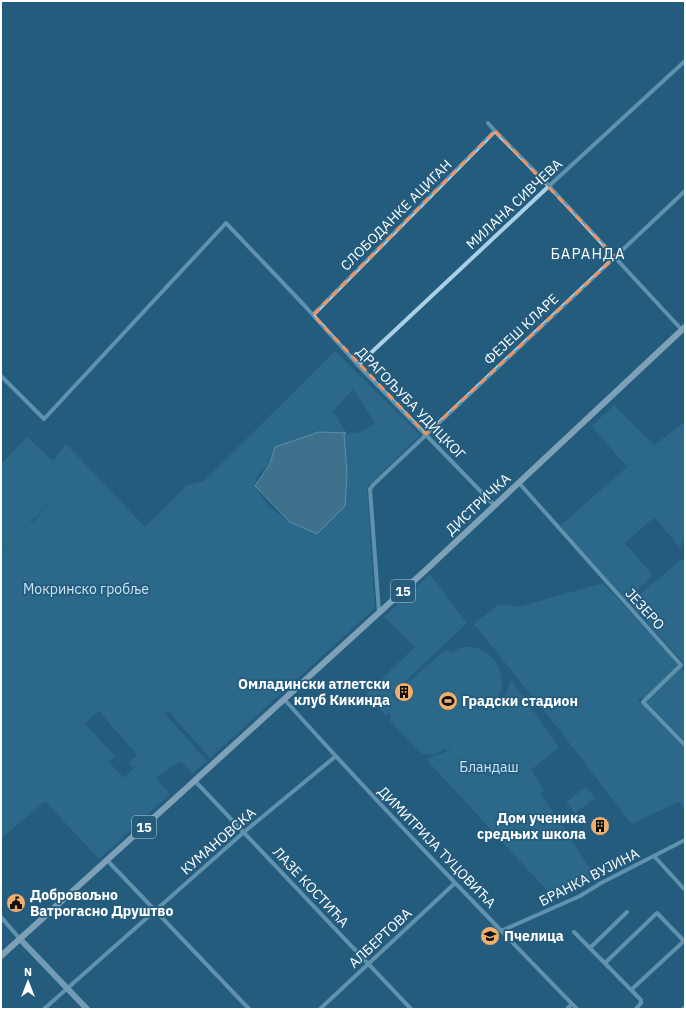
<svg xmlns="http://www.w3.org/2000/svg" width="686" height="1010" font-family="'IBM Plex Sans',sans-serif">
  <rect width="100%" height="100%" fill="#245c7e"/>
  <path fill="#347699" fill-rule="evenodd" d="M335 351 420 435 367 487 375 608 210 758 168 711 165 714 207 761 193 773 180 761 156 778 170 794 99 859 45 801 1 839V553L31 523 33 522 60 493 1 552V464L27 437 53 461 66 444 145 527 187 485 204 481ZM353 389 375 423 361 432 347 434 333 411ZM345 433 290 522 268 506 255 486 257 476 270 464 275 447ZM99 711 137 755 129 763 133 767 139 764 123 778 109 762 115 757 85 723Z
    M614 405 654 445 685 422V544L683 541 680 548 655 518 650 521 625 543 653 576 626 600 560 526 627 467 592 426Z
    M682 559 685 562V664L629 603Z
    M430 574 467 623 392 694 398 702 400 700 395 694 446 649 451 653C479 631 518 672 495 702L498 705 504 699 511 680 559 747 531 770 544 790 541 794 561 823 595 877 554 898 426 759 448 751 454 744 447 750 445 748 436 754 431 755 421 753 390 721V712L386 716 366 694 415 647 384 617Z
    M603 583 685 671V741L642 697 638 700 685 748V808L678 802 632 824 610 796 561 732 474 624 499 604 519 607Z
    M586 787 595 798 575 813 566 802Z"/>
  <path fill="#5f879e" stroke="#9dcde7" d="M319 432 346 433 344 434 347 473 345 506 317 534 290 522 255 486 270 464 275 447Z"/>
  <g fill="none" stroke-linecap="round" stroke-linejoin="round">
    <path stroke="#a9d0e6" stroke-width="4" d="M488 123 495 131 549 186 682 330
      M313 315 495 131
      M358 365 549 186 685 61
      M1 376 44 419 226 223 304 305 358 365 494 505
      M519 483 681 665 643 702 685 745
      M379 612 370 489 374 484 685 191
      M284 699C379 805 478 907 577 1009
      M195 781 411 1009
      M654 856 685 890
      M107 860 249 1009
      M1 917 20 939
      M501 931 580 896 601 883 685 840
      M574 932 641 1000V1003L636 1009
      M590 948 627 912
      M605 963 657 913 684 941 631 990
      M44 1009 244 832 336 756
      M320 1009 455 883
      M567 1009 572 1004
      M683 1009 685 1007"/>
    <path stroke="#d2e8f5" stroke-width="6" d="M20 939 87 1009"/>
    <path stroke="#e9f5fd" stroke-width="6" d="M1 956 191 784 428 568 685 327"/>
  </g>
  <path d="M0 0H686V1010H0ZM495 131 615 257 426 434 313 315Z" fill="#245c7e" fill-opacity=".55" fill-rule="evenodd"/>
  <path fill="none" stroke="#f09361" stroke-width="3" stroke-dasharray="8 5" stroke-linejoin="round" d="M495 131 615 257 426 434 313 315Z"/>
  <defs>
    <g id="building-disc" transform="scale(1)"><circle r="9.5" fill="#f0b06c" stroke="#245c7e"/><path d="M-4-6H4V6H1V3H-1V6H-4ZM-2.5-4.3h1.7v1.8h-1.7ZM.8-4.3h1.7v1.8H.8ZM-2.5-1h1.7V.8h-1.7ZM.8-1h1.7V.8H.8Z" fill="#111"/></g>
    <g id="stadium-disc" transform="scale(1)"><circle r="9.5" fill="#f0b06c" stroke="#245c7e"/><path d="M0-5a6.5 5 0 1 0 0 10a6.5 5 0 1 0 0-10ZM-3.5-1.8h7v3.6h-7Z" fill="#111"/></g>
    <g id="civic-disc" transform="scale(1)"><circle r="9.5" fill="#f0b06c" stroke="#245c7e"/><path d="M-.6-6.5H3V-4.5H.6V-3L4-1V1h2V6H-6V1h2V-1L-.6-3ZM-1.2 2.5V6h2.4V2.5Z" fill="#111"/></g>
    <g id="school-disc" transform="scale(1)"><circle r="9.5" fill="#f0b06c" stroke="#245c7e"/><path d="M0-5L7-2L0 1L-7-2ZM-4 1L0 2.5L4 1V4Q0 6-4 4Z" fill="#111"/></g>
  </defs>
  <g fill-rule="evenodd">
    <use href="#building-disc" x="404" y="692"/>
    <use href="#stadium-disc" x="448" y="701"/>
    <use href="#building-disc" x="600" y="826"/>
    <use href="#civic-disc" x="16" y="903"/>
    <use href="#school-disc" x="490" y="936"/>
  </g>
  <g text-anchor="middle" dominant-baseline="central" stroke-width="3.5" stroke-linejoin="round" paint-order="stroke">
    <g fill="#245c7e" stroke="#bdced8" stroke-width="1">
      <rect x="391" y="580" width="24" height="22" rx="3"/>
      <rect x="132" y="816" width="24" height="22" rx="3"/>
    </g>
    <g font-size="13" font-weight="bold" fill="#fff">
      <text x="403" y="591">15</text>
      <text x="144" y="827">15</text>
    </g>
    <g font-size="14" fill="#fff" stroke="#245c7e">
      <text transform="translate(514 204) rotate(-43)">МИЛАНА СИВЧЕВА</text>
      <text transform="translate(396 215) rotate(-45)">СЛОБОДАНКЕ АЦИГАН</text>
      <text transform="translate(521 329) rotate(-43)">ФЕЈЕШ КЛАРЕ</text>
      <text transform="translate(411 403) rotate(46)">ДРАГОЉУБА УДИЦКОГ</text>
      <text transform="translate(478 504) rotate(-43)">ДИСТРИЧКА</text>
      <text transform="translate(645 609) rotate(48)">ЈЕЗЕРО</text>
      <text transform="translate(218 841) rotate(-41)">КУМАНОВСКА</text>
      <text transform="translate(437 847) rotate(46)">ДИМИТРИЈА ТУЦОВИЋА</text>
      <text transform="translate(589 877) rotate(-27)">БРАНКА ВУЈИНА</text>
      <text transform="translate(311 887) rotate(47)">ЛАЗЕ КОСТИЋА</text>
      <text transform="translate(380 938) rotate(-43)">АЛБЕРТОВА</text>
    </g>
    <g font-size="14" fill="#cce6f5" stroke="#245c7e">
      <text x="86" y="589">Мокринско гробље</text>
      <text x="489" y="767">Бландаш</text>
    </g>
    <g font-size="14" font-weight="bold" fill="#fff" stroke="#245c7e" text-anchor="start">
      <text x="390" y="684" text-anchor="end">Омладински атлетски<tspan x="390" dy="16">клуб Кикинда</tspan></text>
      <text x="462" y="701">Градски стадион</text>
      <text x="586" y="818" text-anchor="end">Дом ученика<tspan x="586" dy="16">средњих школа</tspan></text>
      <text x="30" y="895">Добровољно<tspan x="30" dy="16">Ватрогасно Друштво</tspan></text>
      <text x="504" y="936">Пчелица</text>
    </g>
    <g font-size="15" letter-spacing="1" fill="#fff" stroke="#245c7e">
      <text x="588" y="253">БАРАНДА</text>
    </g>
  </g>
  <rect width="686" height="1010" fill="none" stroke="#ffffff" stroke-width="4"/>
  <g transform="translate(28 982)" stroke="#245c7e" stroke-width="3" paint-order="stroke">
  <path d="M0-3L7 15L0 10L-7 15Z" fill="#ffffff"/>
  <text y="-6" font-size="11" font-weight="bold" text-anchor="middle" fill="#ffffff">N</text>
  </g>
</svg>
